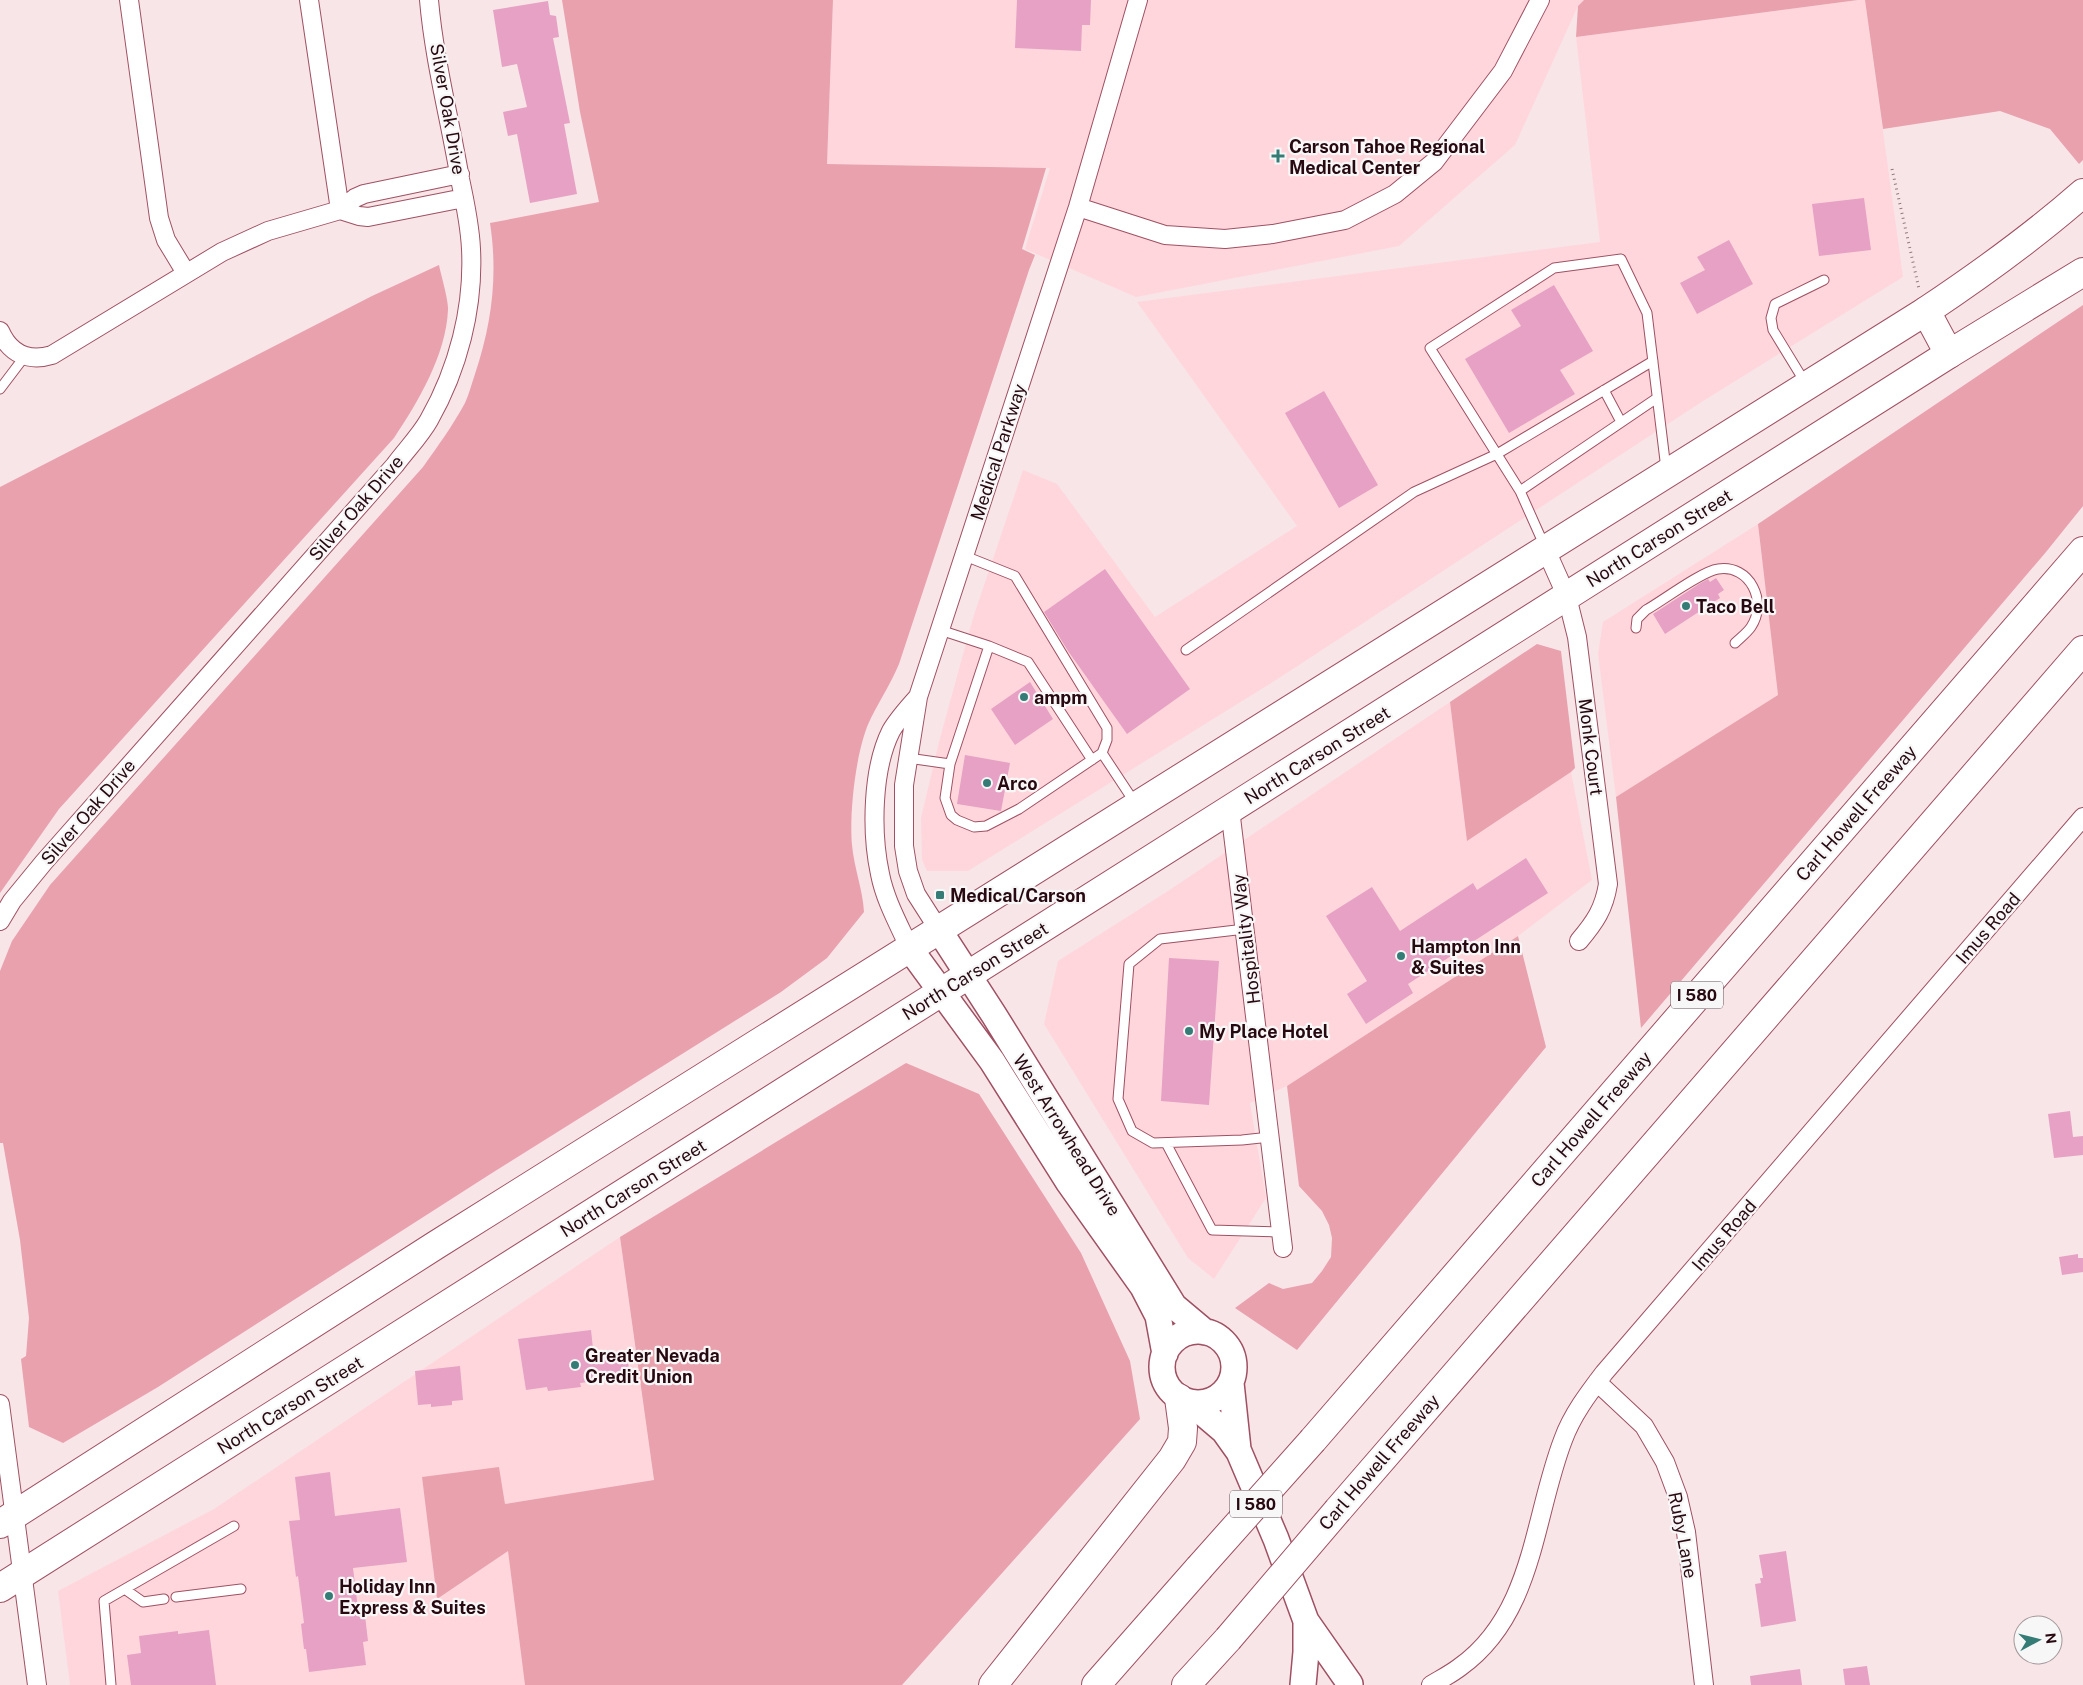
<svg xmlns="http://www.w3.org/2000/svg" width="2083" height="1685" font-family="'Public Sans',sans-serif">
  <rect width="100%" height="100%" fill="#f8e5e7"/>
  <path fill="#ffd6dc" d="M833 0H1584L1578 6 1515 145 1399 246 1136 297 1025 249 1050 168 827 164Z
    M1858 0H1865L1903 277 1700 403 1276 680 968 871H927L922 860 921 818 939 742 973 618 1023 470 1057 484 1155 617 1297 526 1137 302 1600 242 1576 37Z
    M1758 524 1778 695 1616 797 1598 654 1603 622Z
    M1450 702 1468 840 1571 772 1592 880 1518 936 1287 1086 1250 1103 1266 1198 1214 1279 1188 1258 1044 1024 1058 961 1168 891Z
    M620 1237 654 1481 505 1504 499 1468 422 1477 437 1598 508 1550 525 1685H70L58 1591 214 1509Z"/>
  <path fill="#e9a1ae" d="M562 0H833L827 164 1046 168 1022 249 1035 255 1029 270 899 664C891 683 880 700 871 718 856 747 849 813 852 845 854 868 863 890 864 912L827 958 781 992 492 1173 158 1387 63 1443 29 1427 21 1359 26 1356 29 1318 20 1240 3 1143H0V971L12 941 50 885 423 467C438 446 453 425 465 403 469 394 472 383 475 374 492 323 498 275 490 223L599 202 580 112Z
    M1584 0H1858L1576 37 1578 6Z
    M1865 0H2083V160L2079 164 2050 129 2000 111 1883 129Z
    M439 265C441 275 449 302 448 310 446 355 418 402 394 438L59 809 0 893V487L372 296Z
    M2083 305V506L2046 552 1641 1028 1616 797 1778 695 1758 524Z
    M1537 644 1561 651 1575 768 1571 772 1467 841 1450 702Z
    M1518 936 1546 1047 1297 1350 1235 1308 1269 1283 1283 1289 1312 1283 1322 1271 1331 1257 1332 1238 1329 1225 1322 1211 1299 1186 1287 1086Z
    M906 1063 979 1094 1081 1253 1130 1361 1140 1419 902 1685H525L508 1551 437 1599 422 1477 499 1467 505 1504 654 1480 620 1237Z"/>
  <path fill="#e6a1c4" d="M1017 0H1091L1090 25H1082L1081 51 1015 48Z
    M548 1 550 15 556 16 559 37 553 38 570 123 564 124 577 194 530 203 517 134 508 136 503 112 527 107 517 64 502 67 493 10Z
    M1864 198 1871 250 1819 256 1812 204Z
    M1729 240 1753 284 1697 314 1680 283 1705 270 1697 257Z
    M1554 285 1593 351 1560 370 1575 394 1509 433 1465 359 1521 326 1511 310Z
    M1324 391 1378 485 1339 508 1285 413Z
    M1105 569 1190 689 1127 734 1068 651 1044 612Z
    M1716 578 1724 590 1718 594 1720 598 1665 634 1653 614 1699 584 1708 579 1710 582Z
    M1030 682 1053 719 1015 745 991 709Z
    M965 755 1010 763 1001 811 957 804Z
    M1526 858 1548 893 1408 984 1413 993 1366 1024 1347 994 1367 981 1326 916 1372 887 1400 931 1473 883 1477 890Z
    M1169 958 1219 961 1209 1105 1161 1101Z
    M2070 1111 2073 1137 2083 1136V1155L2054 1158 2048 1114Z
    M2078 1254V1258H2083V1272L2062 1275 2059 1257Z
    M591 1330 594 1358 627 1354 630 1377 580 1383 581 1387 548 1391 547 1387 526 1390 518 1339Z
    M460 1366 463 1400 452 1401V1405L431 1407V1404L418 1405 415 1371Z
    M330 1472 335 1516 400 1508 407 1562 353 1568 359 1617 365 1616 368 1641 363 1642 366 1665 309 1672 306 1649H304L301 1624 304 1623 298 1576 296 1577 289 1521 300 1520 295 1477Z
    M1786 1551 1796 1621 1761 1627 1755 1584 1761 1583 1760 1578H1763L1759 1555Z
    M209 1630 216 1685H131L127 1655 141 1653 139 1636 178 1631V1634Z
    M1867 1666 1870 1685H1845L1843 1669Z
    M1800 1669 1802 1685H1751L1750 1676Z"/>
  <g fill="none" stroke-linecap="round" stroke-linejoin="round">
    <g stroke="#9f5062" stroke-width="11">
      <path id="lane" d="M1806 384 1773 330 1771 318 1775 304 1824 280
        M0 389 25 356
        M1604 390 1621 422
        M1520 491 1657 398
        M1545 547 1520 491 1430 348 1554 268 1621 259 1647 313 1666 469
        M965 556 1015 576 1107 728V740L1102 753
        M1636 628 1637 619 1646 610C1662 601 1702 571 1718 569 1750 564 1768 602 1751 627 1747 633 1740 638 1735 643
        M940 630 989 646 950 764
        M989 646 1028 662 1092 760
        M1186 650 1414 492 1497 454 1653 361
        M908 758 950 764 945 798 951 815 957 820 974 827 986 826 1019 809 1102 753 1135 803
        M1245 929 1160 939 1129 964 1118 1099 1132 1131 1153 1143 1242 1140 1270 1137
        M1166 1143 1212 1230 1282 1232
        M126 1590 143 1602 164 1599
        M176 1597 241 1589
        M111 1685 104 1601 234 1526"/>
    </g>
    <g stroke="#9f5062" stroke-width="20">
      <path id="street" d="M129 0 159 218 166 240 186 273
        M309 0 340 210
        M1078 207 1165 235 1225 239 1273 234 1345 220 1395 194 1434 162 1503 71 1540 0
        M340 210 359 216 368 217 464 198
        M0 331C10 354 29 362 52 355L222 252 268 231 340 210 355 198 364 194 460 174
        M1546 550 1567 597 1577 637 1608 884C1604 909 1595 922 1579 941
        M1230 809 1283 1248
        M0 921 12 901 44 862 395 465C406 450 420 436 429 420 458 369 474 308 471 249 470 226 465 202 460 179 450 120 434 59 429 0
        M939 930 916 894 908 871 904 846V785L918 697 1078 207 1138 0
        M910 949C899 925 885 900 880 874 871 832 872 769 891 731 898 719 908 708 917 698
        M1597 1382 1644 1426 1665 1462 1678 1497 1686 1532 1704 1685
        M0 1404 37 1685
        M1431 1685C1441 1679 1451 1674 1460 1667 1534 1614 1533 1518 1563 1440 1572 1415 1588 1394 1604 1373L2083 817"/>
    </g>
    <g stroke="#9f5062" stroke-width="28">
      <path id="secondary" d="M939 930 994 1015 1174 1306 1205 1332
        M910 949 992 1061 1069 1183 1143 1287 1158 1316 1165 1354
        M1162 1367a36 36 0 1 1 72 0a36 36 0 1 1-72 0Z
        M1231 1383 1238 1449
        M1191 1403 1224 1431 1239 1452 1276 1539 1306 1621V1652L1303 1685
        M1306 1621 1350 1684"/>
    </g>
    <g stroke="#9f5062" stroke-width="30">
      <path id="primary" d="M0 1524 436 1245 1926 311 1949 354 0 1588"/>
    </g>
    <g stroke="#9f5062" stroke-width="30">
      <path id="highway" d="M1926 311C1980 275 2034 236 2083 193
        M1949 354 2083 272
        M1313 1440 2083 551
        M1338 1510 2083 650
        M993 1685 1172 1459 1182 1442 1183 1428 1179 1398
        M1096 1685 1199 1568
        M1186 1685 1228 1639"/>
    </g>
    <path stroke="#91787d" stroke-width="3" stroke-dasharray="1 4" stroke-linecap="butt" d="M1892 169 1919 289"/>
    <use href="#lane" stroke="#fff" stroke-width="9"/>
    <use href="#street" stroke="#fff" stroke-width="18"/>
    <use href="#secondary" stroke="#fff" stroke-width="25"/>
    <use href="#primary" stroke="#fff" stroke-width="28"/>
    <use href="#highway" stroke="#fff" stroke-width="28"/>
    <g stroke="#9f5062" stroke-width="30" stroke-linecap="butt">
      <path id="highway-bridge" d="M1199 1568 1313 1440
        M1228 1639 1338 1510"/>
    </g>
    <use href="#highway-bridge" stroke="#fff" stroke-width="28"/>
  </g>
  <g fill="#357c76" stroke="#f7f7f7" stroke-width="2">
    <path d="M1275.5 148.5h5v5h5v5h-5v5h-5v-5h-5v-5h5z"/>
    <circle cx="1686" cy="606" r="5"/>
    <circle cx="1024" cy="697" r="5"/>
    <circle cx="987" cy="783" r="5"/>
    <rect x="935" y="890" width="10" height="10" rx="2.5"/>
    <circle cx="1401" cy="956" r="5"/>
    <circle cx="1189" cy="1031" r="5"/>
    <circle cx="575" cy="1365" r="5"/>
    <circle cx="329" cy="1596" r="5"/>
  </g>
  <g text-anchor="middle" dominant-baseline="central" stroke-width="4.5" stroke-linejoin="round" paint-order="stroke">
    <g fill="#f7f7f7" stroke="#665056" stroke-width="1">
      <rect x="1671" y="981.5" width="52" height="27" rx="4"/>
      <rect x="1230" y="1490.5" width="52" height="27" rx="4"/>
    </g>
    <g font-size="16" font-weight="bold" fill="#280911">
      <text x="1697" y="995">I 580</text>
      <text x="1256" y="1504">I 580</text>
    </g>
    <g font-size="18" fill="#280911" stroke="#f7f7f7">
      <text transform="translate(448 109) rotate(80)">Silver Oak Drive</text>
      <text transform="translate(998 452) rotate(-72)">Medical Parkway</text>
      <text transform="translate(356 508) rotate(-49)">Silver Oak Drive</text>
      <text transform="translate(1659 538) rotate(-32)">North Carson Street</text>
      <text transform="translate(1591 747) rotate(83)">Monk Court</text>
      <text transform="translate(1317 755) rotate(-32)">North Carson Street</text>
      <text transform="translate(88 812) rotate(-49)">Silver Oak Drive</text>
      <text transform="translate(1856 813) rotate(-49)">Carl Howell Freeway</text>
      <text transform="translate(1988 928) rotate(-49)">Imus Road</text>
      <text transform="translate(1246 939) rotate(-97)">Hospitality Way</text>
      <text transform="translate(975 971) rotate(-32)">North Carson Street</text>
      <text transform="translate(1591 1119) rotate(-49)">Carl Howell Freeway</text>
      <text transform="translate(1067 1135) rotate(58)">West Arrowhead Drive</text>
      <text transform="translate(633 1188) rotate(-32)">North Carson Street</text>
      <text transform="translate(1724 1235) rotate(-49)">Imus Road</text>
      <text transform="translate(290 1405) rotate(-32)">North Carson Street</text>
      <text transform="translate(1379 1462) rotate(-49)">Carl Howell Freeway</text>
      <text transform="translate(1683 1535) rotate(79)">Ruby Lane</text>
    </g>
    <g font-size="18" font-weight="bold" fill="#280911" stroke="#f7f7f7" text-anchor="start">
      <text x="1289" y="146">Carson Tahoe Regional<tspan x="1289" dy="21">Medical Center</tspan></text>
      <text x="1696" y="606">Taco Bell</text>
      <text x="1034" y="697">ampm</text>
      <text x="997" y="783">Arco</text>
      <text x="950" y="895">Medical/Carson</text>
      <text x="1411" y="946">Hampton Inn<tspan x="1411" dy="21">&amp; Suites</tspan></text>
      <text x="1199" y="1031">My Place Hotel</text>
      <text x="585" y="1355">Greater Nevada<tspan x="585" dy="21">Credit Union</tspan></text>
      <text x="339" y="1586">Holiday Inn<tspan x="339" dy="21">Express &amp; Suites</tspan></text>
    </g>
  </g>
  <g transform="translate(2038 1640) rotate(83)"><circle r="24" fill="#f7f7f7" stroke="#a4989b"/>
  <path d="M0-4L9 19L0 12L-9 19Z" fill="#357c76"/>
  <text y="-8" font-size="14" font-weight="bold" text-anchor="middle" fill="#280911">N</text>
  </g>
</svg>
